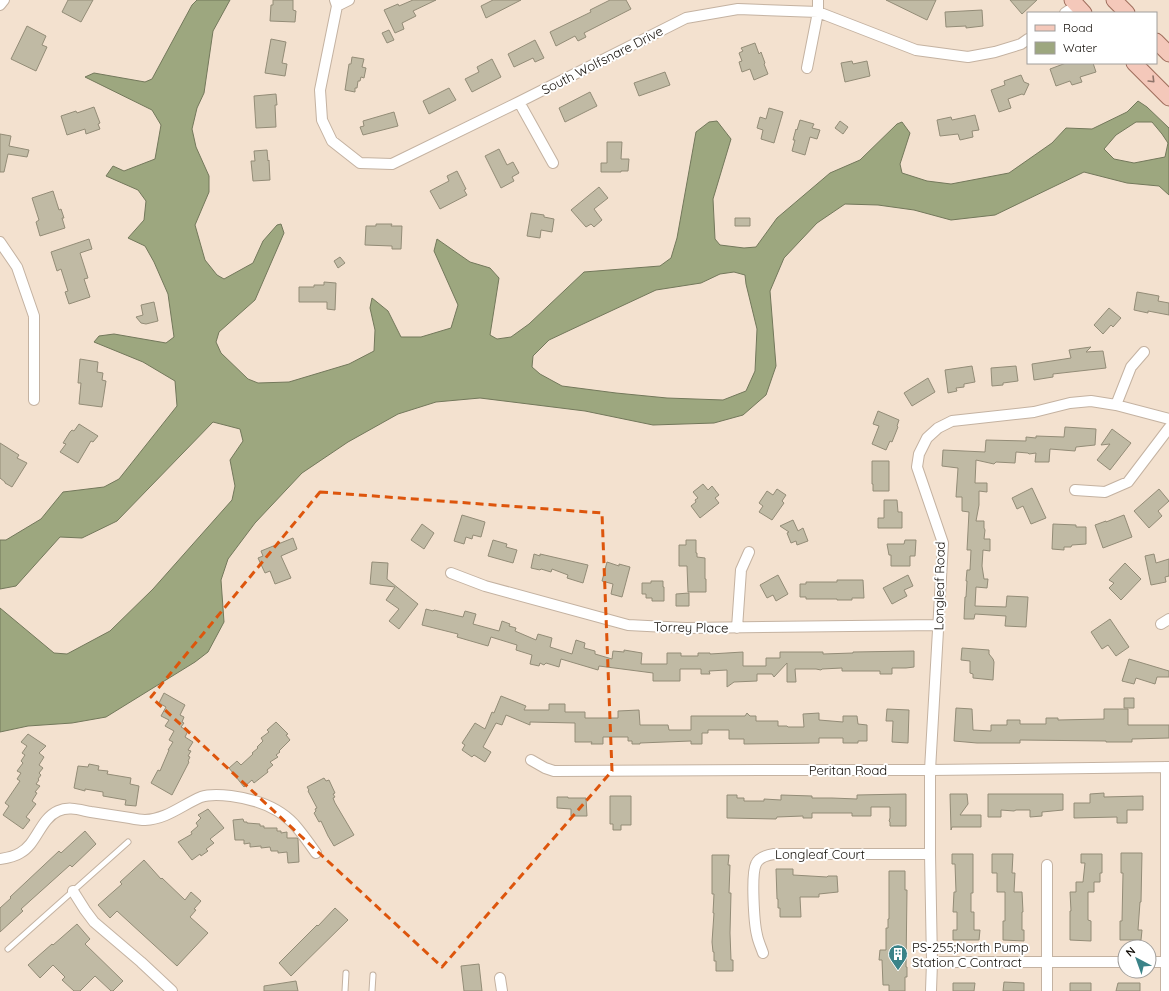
<svg xmlns="http://www.w3.org/2000/svg" width="1169" height="991" font-family="Quicksand,sans-serif">
  <rect width="100%" height="100%" fill="#f3e1cf"/>
  <path fill="#9da77f" stroke="#73785b" fill-rule="evenodd" d="M197 0H230L213 31 204 93 197 108 192 129 196 147 209 176V192L195 225 205 260 217 275 224 279 253 263 263 241 277 225 281 224 284 233 255 300 219 332 216 342 221 353 248 379 258 383 289 382 349 364 374 351 375 330 370 308 372 298 388 311 401 337H421L451 328 458 305 434 251 437 239 470 262 490 268 499 278 490 335 497 339 511 337 529 324 584 272 660 266 671 258 677 238 696 132 709 122 717 121 731 139 713 199 715 239 720 245 744 248 756 247 777 218 830 173 860 160 897 124 902 122 910 133 900 164 902 173 927 181 951 184 1009 173 1052 143 1066 128 1092 129 1127 112 1138 101 1147 107 1169 128V195L1159 186 1127 183 1084 172 995 215 951 220 914 210 878 205 845 204 817 223 784 258 770 291 776 366 766 395 743 415 714 423 653 425 585 411 480 398 436 402 398 414 348 442 302 473 255 523 228 559 221 580 224 622 208 652 195 662 106 717 72 723 28 726 0 732V608L54 653 67 654 110 631 153 589 232 500 235 486 230 460 243 441 240 429 213 422 117 521 82 538 60 537 16 586 0 589V540H6L41 519 63 492 104 487 119 479 177 406 175 381 143 362 94 342 99 336 114 334 166 343 174 337 168 294 154 262 145 246 128 238 144 220 146 201 138 190 106 176 113 166 124 171 155 159 161 125 152 110 85 77 94 73 145 82 152 79 192 5ZM1136 122H1152L1162 134 1168 143 1165 157 1134 163 1114 159 1104 149 1116 135ZM734 272 745 275 746 284 757 329 755 371 746 391 723 400 667 398 616 393 562 386 540 374 532 367 533 356 549 340 583 324 656 290 701 283 720 274Z"/>
  <path fill="#c0baa4" stroke="#938c77" d="M68 0H93L81 22 62 12Z
    M273 0H293V10L296 11 295 22 270 21 271 5H273Z
    M413 0H436L413 11 416 16 402 23 404 29 395 33 384 10 398 4 399 6Z
    M493 0H521L486 18 481 6Z
    M610 0H626L631 9 584 33 586 37 578 41 575 36 556 46 550 32 591 12 590 10Z
    M886 0H936L927 20Z
    M1010 0H1037L1022 14Z
    M982 10 983 26 966 28V26L946 27 945 12Z
    M27 26 46 36 42 45 47 47 36 71 11 59Z
    M389 30 394 40 387 43 382 33Z
    M271 39 286 42 282 63 287 64 285 76 265 73Z
    M535 40 544 58 535 62 533 58 514 67 508 54Z
    M755 43 759 54 761 52 765 63 764 64 768 74 754 80 750 69 742 72 739 62 742 61 739 53 743 51 741 48Z
    M352 57 364 59 362 67 366 68 364 78 361 77 360 81H358L357 88H355V92L345 90 349 64H351Z
    M492 59 501 77 472 92 465 79 479 72 477 67Z
    M852 61 853 64 867 61 870 76 845 82 841 63Z
    M1066 63H1093L1096 72 1080 77 1082 82 1072 85 1070 81 1056 86 1050 69Z
    M665 72 670 85 639 96 634 83Z
    M1021 75 1024 82 1029 84 1024 95 1022 94 1008 99 1011 108 999 112 991 90 1005 85 1004 81Z
    M449 88 456 100 429 114 423 101Z
    M590 92 597 106 565 122 559 108Z
    M276 94 277 105H275L276 127 256 128 254 96Z
    M94 107 100 123 98 124 100 129 86 134 85 129 67 135 61 116 76 111 77 113Z
    M769 108 783 112 774 143 761 139 763 130 757 128 760 117 766 119Z
    M394 112 398 126 363 135 360 127 364 126 363 121Z
    M975 115 979 130 972 131 973 137 960 140 958 134 940 136 937 120 951 117 952 120Z
    M800 120 814 124 812 128 820 130 817 139 810 137 805 155 792 151 795 140H793L796 129 797 130Z
    M840 121 848 127 843 134 835 128Z
    M0 134 11 136 9 146 29 150 27 157 8 154 4 172H0Z
    M607 142H622L621 159H629L628 171H621V172H601V163H607Z
    M499 149 507 165 513 162 519 173 512 177 514 181 501 188 485 156Z
    M267 150 268 161 269 160 270 180 253 181 251 161H255L254 151Z
    M457 171 466 189 464 190 467 195 440 209 430 191 449 181 447 176Z
    M599 187 608 198 594 209 602 220 594 227 591 224 586 227 571 210Z
    M53 191 59 210 61 209 64 218H62L65 228 40 236 36 222 39 220 32 198Z
    M531 213 544 215V217L554 219 552 232 541 230 540 238 527 236Z
    M735 218H750V226H735Z
    M376 224H392L391 226H402L401 249H392V246L365 245 366 226H376Z
    M89 239 92 249 80 253 88 278 84 279 90 297 69 304 65 292 68 291 61 269 57 271 51 252Z
    M340 257 345 263 338 268 334 261Z
    M324 282 336 283 335 310 327 309V302H299V287H314V285H324Z
    M1137 292 1159 296 1158 301 1169 303V315L1148 311V313L1134 310Z
    M154 302 158 321 146 324 141 323 136 317 143 315 141 305Z
    M1109 308 1121 318 1113 327 1111 325 1103 334 1094 325Z
    M1091 347 1086 352 1103 351 1106 368 1053 374V377L1034 380 1032 364 1071 358 1069 350Z
    M80 359 98 362 97 372 103 373 102 380 106 381 102 407 79 404 81 383H78Z
    M972 366 975 382 964 384V387L956 388 957 391 948 393 945 370Z
    M1016 366 1018 381 1003 383V385L992 386 991 368Z
    M928 378 935 392 912 406 904 393Z
    M878 411 899 420 897 426 898 427 892 442 890 441 886 450 872 444 879 426 873 424Z
    M79 424 98 436 93 442 91 441 78 463 60 452 66 444 63 443 70 432 72 430 74 431Z
    M1065 427 1096 429 1095 445 1076 447 1075 451 1050 449 1049 462H1035L1036 453 1029 454 1028 453 1016 452 1015 463 996 462 994 464 976 460 975 483H987V492L979 491V505L976 521H984V528L985 530 984 539H990V551L983 550 982 566 984 579H988L987 588 976 587 975 606 1006 607 1007 596 1028 597 1026 627 1005 626 1006 616 975 614 974 619H964L965 597H966L967 581H966L967 570H970L971 550H967L969 512 962 511V497H956L958 468 942 466 943 450 985 452 986 440 1026 441V437L1036 438V436L1064 437Z
    M1112 429 1131 443 1110 470 1097 460 1110 444 1101 445Z
    M0 443 19 455 17 458 27 463 12 487 5 483V482L0 478Z
    M872 461H889V491H873V484H872Z
    M703 484 708 490 712 486 719 495 715 498 719 503 700 518 691 506 696 502 695 500 698 498 693 492Z
    M1032 488 1046 518 1031 524 1023 506 1017 509 1012 498Z
    M777 489 786 495 782 501 784 503 772 520 759 512 763 506 759 503 767 491 773 495Z
    M1159 489 1169 501 1158 511 1162 516 1149 528 1134 511Z
    M884 500H897L898 512H902V528H878V518H884Z
    M462 515 485 522 481 537 473 535 472 539 466 537 464 544 454 541Z
    M1124 515 1132 537 1103 548 1095 525 1106 521V522Z
    M793 520 798 531 803 528 808 541 797 545 796 541 791 543 787 533 789 532 780 526Z
    M422 524 434 533 424 549 411 540Z
    M1053 524 1076 525V527H1086V544L1072 545 1071 547H1064V550L1052 549Z
    M293 538 297 549 281 556 291 578 275 584 270 571 265 573 258 558 263 556 261 551Z
    M493 540 507 544 506 547 517 550 513 563 488 556Z
    M686 540H696V553H697V557L705 558V579H706V592H688L687 566H679V545H686Z
    M905 540H916L915 556H910V566H891V555H889L887 544H904Z
    M534 554 540 556V554L588 565 583 583 567 578 568 575 552 569 551 572 541 569 540 570 531 568Z
    M1154 554 1156 563 1169 559V576L1165 577 1166 582 1151 585 1145 556Z
    M372 562 388 563 387 579 418 604 399 629 389 621 399 609 386 600 395 587 370 584Z
    M607 562 619 566V564L630 567 622 597 611 594 613 584 602 581Z
    M1125 563 1141 579 1121 600 1109 588 1114 583 1109 580Z
    M778 575 788 594 776 601 773 595 767 598 760 585Z
    M908 575 913 586 904 590 907 596 892 604 883 588Z
    M837 580H863L864 598H852V600H837V599H806V597H800V584H806V582H837Z
    M651 581H663V587H664V601H652V598H646V594H642V583H651Z
    M689 593V606H676V594Z
    M426 609 433 611 434 610 463 617 465 611 476 614 473 624 499 631 502 621 510 624 509 626 516 628 515 631 536 640 538 634 552 638 550 647 572 654 576 640 585 643 584 648 595 651V654L612 659 613 651 624 652V650L642 653 641 664H667V653H681V656H698V653H710V654L743 652V666H766V658H780V652H823V654L853 653V652L914 651V667L906 668H892V674H880V671H842V668L822 669 821 670 816 669H795L796 682H787V663L774 677 772 674H757V681L734 682 727 687V670L709 671 710 674H701V669H680V681H653V673L599 666 598 670 561 659 559 667 546 663 544 665 540 663 539 666 530 664 532 655 516 650 517 645 491 637 488 646 457 637 458 634 422 625Z
    M1110 619 1129 647 1116 656 1108 645 1102 649 1091 632Z
    M962 648 989 650V654L993 659 994 662 993 680 973 678V674L970 673V661L961 660Z
    M1129 659 1169 671V677H1157L1155 684 1136 678 1134 684 1122 681Z
    M164 693 185 705 180 715 184 717 182 722 184 723 181 727 188 731 185 737 193 742 188 750 191 751 188 756 190 757 188 761 189 762 172 795 151 783 158 770 160 771 169 750H168L173 742 169 740 174 731 165 726 169 720 161 716 166 707 159 703Z
    M501 696 526 706 524 710H549V704H565V712H585V718H618V711L639 710 640 725H668L669 730H691V716H745L747 713 750 716H756V721H778V726H787L788 727H804L803 714 819 713V720L843 722V716H857L858 724 867 725V741H858V743H843V738H819V743L744 744V739H729V730H708V733H702V744H691V741L640 743V744H632V741H628V737H603V744H591L592 742H575V723L530 722V725L506 715 502 725 496 723 483 747 491 752 485 762 474 755 472 757 462 750 465 745 462 743 475 723 485 729 492 712 494 713Z
    M1124 698H1134V708H1124Z
    M956 708 972 709 973 730 991 731V725H1007V720H1020V724H1046V718H1058V720L1104 719V709H1128V725H1169V738L1132 739V742H1106V741L1020 740V743H977L954 741Z
    M887 709 909 710 908 743 892 742 893 721H886Z
    M276 722 288 734 286 735 290 740 279 751 280 752 276 755 278 757 270 762 273 765 267 770 268 772 254 783 252 780 244 787 229 768 237 761 241 765 253 754 252 753 258 748 257 747 263 741 261 738 269 732 267 730Z
    M28 734 46 746 39 753 44 757 39 765 43 768 39 773 41 775 38 779 39 780 36 784 40 786 35 792 37 793 32 801 36 804 26 817 30 820 23 829 3 815 9 806 5 803 20 781 17 779 21 773 17 771 23 763 21 761 25 755 22 753 27 746 21 742Z
    M89 764 99 766 98 770 108 771 107 774 131 778 130 784 139 786 136 806 125 805 126 800 103 796V792L85 789V791L74 788 78 766 88 767Z
    M324 778 326 781 329 780 335 793 333 794 335 797 333 798 335 803 354 835 334 846 328 836 321 821 319 822 314 813 316 811 315 809 317 808 308 791 309 790 307 787Z
    M1104 793V797L1143 796V810H1127V823H1117V817L1074 818V803H1090V794Z
    M906 794V826H890V822L889 821 890 818V807H871V816H852V813H812V818H803V816L777 817 776 819 727 818V795H737V798H744V801H764V799L781 800V795L812 796V798H832L857 799V795Z
    M950 794H967L968 804 960 815H981V827H952L951 830Z
    M988 794H1063V810L1042 812V816L1030 817V810H1016L1014 811 1001 810V817H988Z
    M610 796H631V825H621V830H613V824H610Z
    M557 797H568V798H586L587 816H571V809L557 808Z
    M208 809 224 828 210 839 214 843 206 849 208 851 201 856 200 854 192 860 178 842 192 834 191 832 198 826 196 823 201 818 198 815Z
    M243 819 244 822H247V823L260 824V826H264V828H277V831H281V833L287 832V838H297L298 839 299 862 288 863 287 852 278 853V851H271L270 847 261 848V846L250 847V843L244 844V840H235L233 820Z
    M85 831 96 844 72 867 70 865 21 909 23 911 0 932V908L11 898 10 897 59 851 61 853Z
    M1121 853H1142L1141 902H1140L1138 930H1142L1141 940H1120V921H1122L1123 873H1121Z
    M952 854H973V893H971V912H974V930H980L979 940H953V930H957V912H953L954 892H956L955 864H952Z
    M992 854H1013L1012 873H1015L1014 892H1022L1023 912H1022V930H1024V941L1003 940V921H1005V892H997V873H992Z
    M1081 854H1102V873H1100V882H1094V892H1088V920L1091 921V941L1070 940V911H1071L1070 892H1076V882H1083L1085 863H1081Z
    M712 855H729L728 865H730L729 893H731L730 933 731 960H733V971H716V961H714V952H713L712 942 714 913H713L714 894H712Z
    M144 860 161 879 162 878 185 900 191 892 201 901 194 909 196 910 190 917 208 933 177 966 117 911 110 918 98 905 122 884 120 882Z
    M776 869H793V875L827 877 828 876H837L838 892 819 894V897H800L801 917H780V908H778V899H777Z
    M889 871H905V890H907L906 967H907V977H905V991H889V985H883L882 960H879L880 950H886V928H888V919H889Z
    M335 908 348 920 291 976 279 963 317 925 318 926Z
    M77 924 90 939 85 944 123 981 113 991H111L95 976 80 991H74L62 980 65 977 53 965 40 978 28 965 52 944 53 945Z
    M479 964 482 991H464L461 966Z
    M296 981 298 991H264V986Z
    M1004 982 1024 983V991H1003Z
    M953 983H975L974 991H953Z
    M1070 983H1091V991H1070Z
    M1118 983H1140V991H1116Z"/>
  <g fill="none" stroke-linecap="round" stroke-linejoin="round">
    <g stroke="#c4b2a1" stroke-width="7">
      <path id="service" d="M8 949 128 842
        M345 991 346 973
        M372 991 373 975"/>
    </g>
    <g stroke="#c4b2a1" stroke-width="12">
      <path id="minor" d="M335 0 337 6 320 90 322 120 332 141 360 163 392 164 519 102 686 18 738 9 818 12 916 50 968 57 995 52 1021 44 1028 39
        M0 5 4 0
        M337 6 349 0
        M1065 13 1077 5
        M807 68 818 12V0
        M519 102 553 163
        M0 242 17 267 34 316V400
        M1116 405 1131 367 1144 352
        M1075 490 1105 492 1128 482 1169 428
        M451 573 485 586 628 625 686 628 939 625
        M1161 624 1169 619
        M737 628 741 570 749 552
        M531 760 545 768 554 771 760 770H930L1169 767
        M1166 767V991
        M0 859C7 858 14 857 20 853 37 844 40 819 58 811 69 806 80 810 91 812 104 814 117 816 130 818 135 819 140 820 145 820 167 819 182 805 201 797 210 794 222 795 231 796 254 799 278 807 294 824 302 833 309 843 316 853
        M73 891 85 910 94 922 141 962 172 991
        M763 953C761 947 758 941 757 935 754 923 751 874 756 864 759 857 767 855 774 854H930
        M932 962H1125
        M1149 962H1169
        M500 978 502 991
        M931 991 932 962 930 854V770L943 543 917 467 919 454 927 438 938 428 952 421 1034 412 1070 403 1091 401 1116 405 1169 419
        M1047 991V865"/>
    </g>
    <g stroke="#9f6e5d" stroke-width="17">
      <path id="primary" d="M1072 0 1084 13
        M1114 0 1127 13
        M1156 41 1169 54
        M1134 63 1169 98"/>
    </g>
    <use href="#service" stroke="#fff" stroke-width="5"/>
    <use href="#minor" stroke="#fff" stroke-width="10"/>
    <use href="#primary" stroke="#f4c8ba" stroke-width="15"/>
  </g>
  <defs><path id="oneway-chevron" d="M-2-3.5L2.5 0L-2 3.5" fill="none" stroke-width="1.6" stroke-linecap="round" stroke-linejoin="round"/></defs>
  <use stroke="#8e7369" href="#oneway-chevron" transform="translate(1152 80) rotate(45)"/>
  <path fill="none" stroke="#dd550c" stroke-width="3" stroke-dasharray="8 5" stroke-linejoin="round" d="M320 492 602 513 612 771 442 967 151 697Z"/>
  <defs>
    <g id="building-pin" transform="scale(1)"><path d="M0 17L-7.5 6A9.5 9.5 0 1 1 7.5 6Z" fill="#3b8388" stroke="#fff"/><path d="M-4-6H4V6H1V3H-1V6H-4ZM-2.5-4.3h1.7v1.8h-1.7ZM.8-4.3h1.7v1.8H.8ZM-2.5-1h1.7V.8h-1.7ZM.8-1h1.7V.8H.8Z" fill="#fff"/></g>
  </defs>
  <g fill-rule="evenodd">
    <use href="#building-pin" x="898" y="954"/>
  </g>
  <g text-anchor="middle" dominant-baseline="central" stroke-width="4" stroke-linejoin="round" paint-order="stroke">
    <g font-size="13" fill="#110c06" stroke="#fff">
      <text transform="translate(602 60) rotate(-27)">South Wolfsnare Drive</text>
      <text transform="translate(939 586) rotate(-89)">Longleaf Road</text>
      <text transform="translate(691 627) rotate(1)">Torrey Place</text>
      <text x="848" y="770">Peritan Road</text>
      <text x="820" y="854">Longleaf Court</text>
    </g>
    <g font-size="13" fill="#110c06" stroke="#fff" text-anchor="start">
      <text x="912" y="947">PS-255;North Pump<tspan x="912" dy="15">Station C Contract</tspan></text>
    </g>
  </g>
  <rect x="1027" y="12" width="130" height="52" fill="#ffffff" stroke="#a09e9b"/>
  <rect x="1035" y="25" width="20" height="6" fill="#f4c8ba" stroke="#a09e9b"/>
  <text x="1063" y="32" font-size="12" fill="#110c06">Road</text>
  <rect x="1035" y="42" width="20" height="12" fill="#9da77f" stroke="#a09e9b"/>
  <text x="1063" y="52" font-size="12" fill="#110c06">Water</text>
  <g transform="translate(1137 959) rotate(319)"><circle r="19" fill="#ffffff" stroke="#a09e9b"/>
  <path d="M0-3L7 15L0 10L-7 15Z" fill="#3b8388"/>
  <text y="-6" font-size="11" font-weight="bold" text-anchor="middle" fill="#110c06">N</text>
  </g>
</svg>
